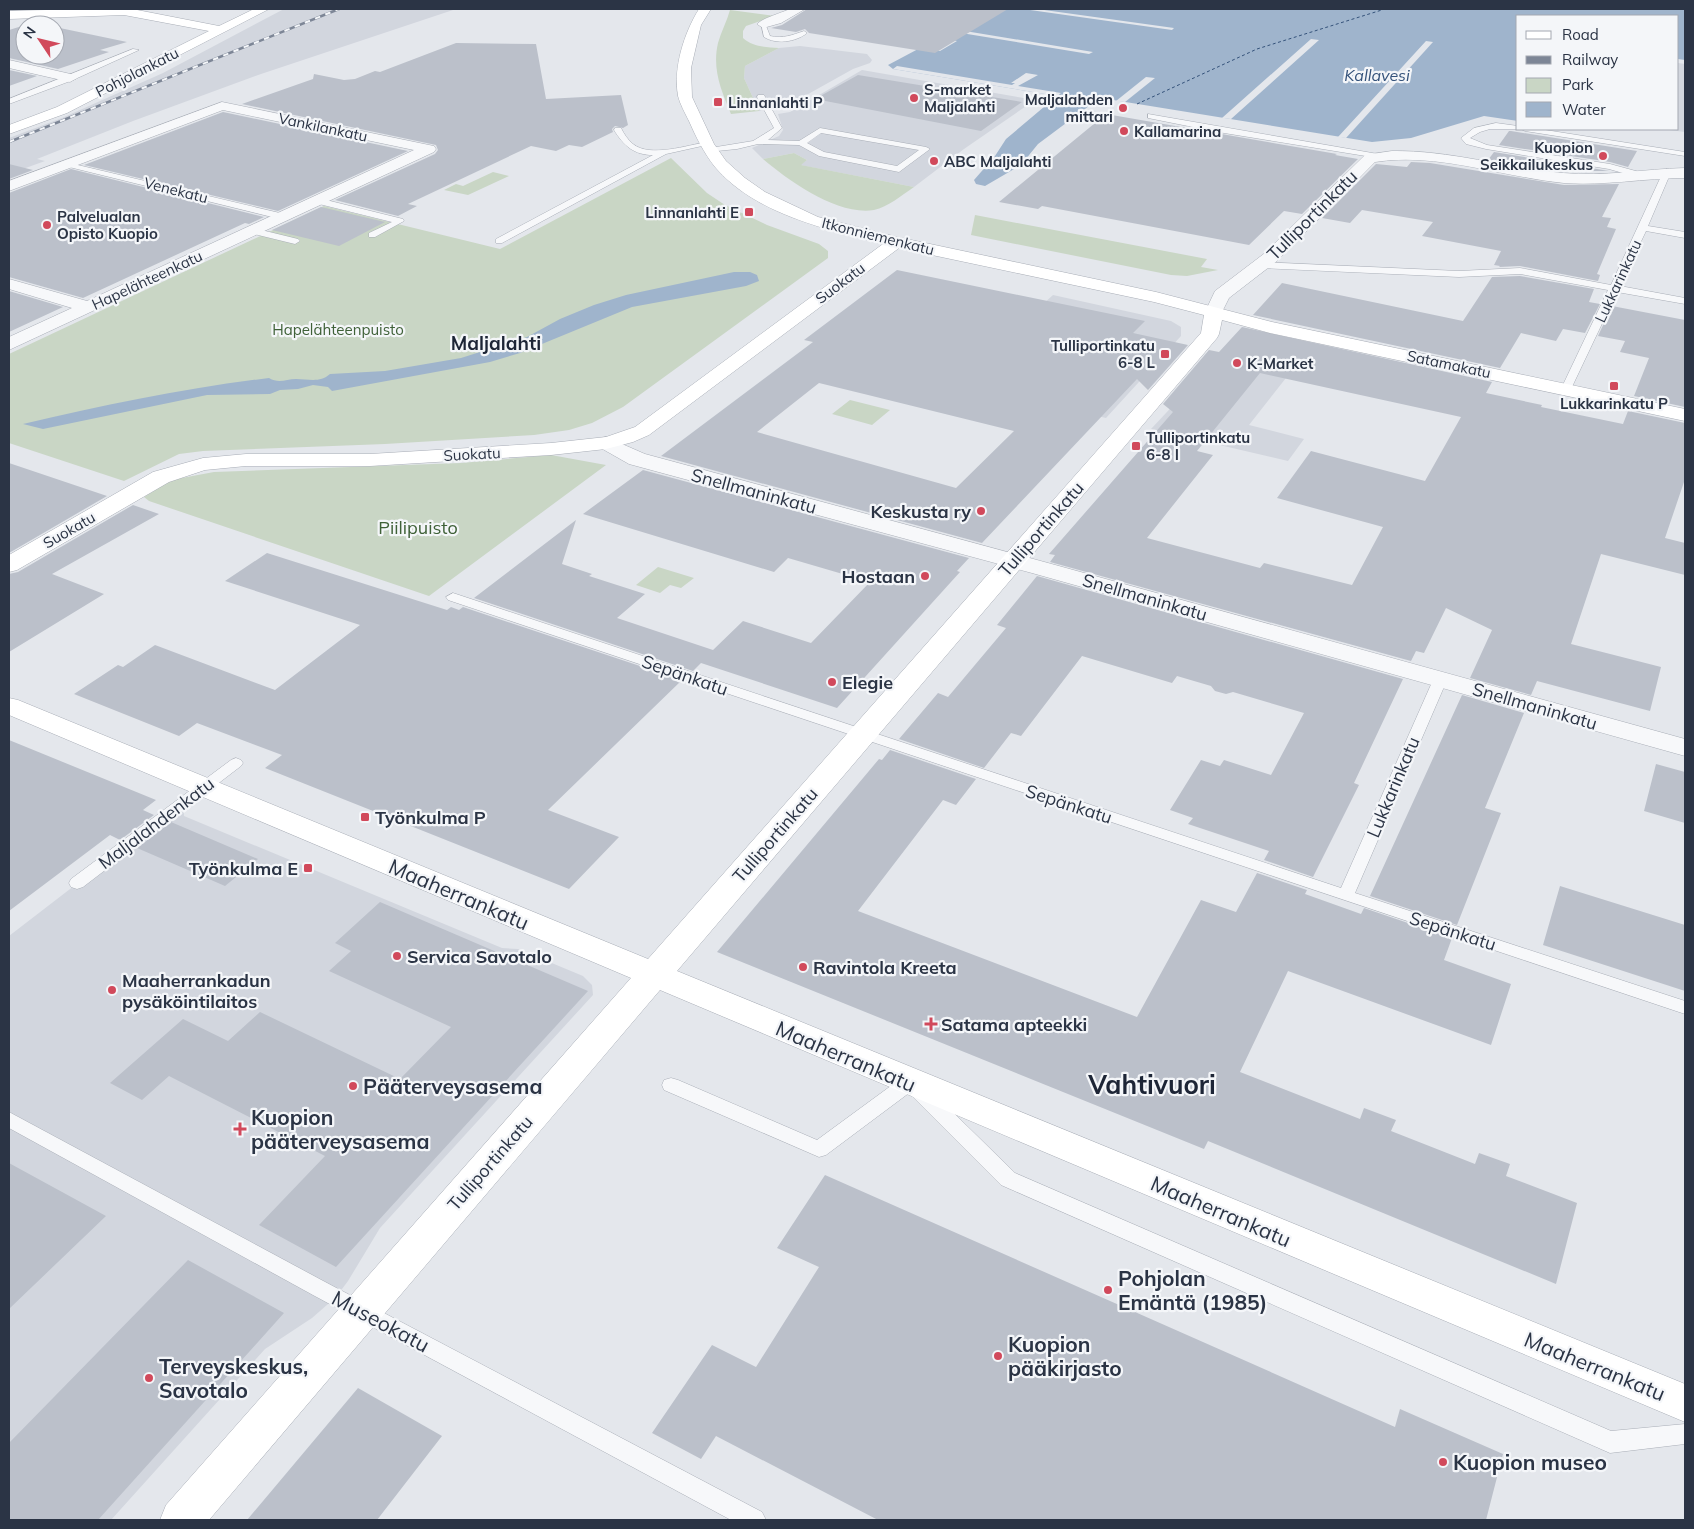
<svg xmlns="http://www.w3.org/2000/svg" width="1694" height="1529" font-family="Mulish,sans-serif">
  <rect width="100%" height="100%" fill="#e4e7ec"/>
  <path fill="#d2d6de" d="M284 9H456L261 74 133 121 37 159 45 161 9 174V138L62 118 163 73Z
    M800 46 867 54 872 60 870 63 853 69 785 107 759 111 744 78 745 66 779 48Z
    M1678 63 1685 64V132L1662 129H1678Z
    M862 70 1035 100 964 149 914 187 800 165 807 160 794 153 763 159 752 148 779 136 783 130 778 114 790 112Z
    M1053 295 1171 321 1181 327V336L1106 418 1031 401 1020 325Z
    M1226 349 1308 350 1249 425 1304 439 1288 461 1151 429Z
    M183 802 184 816 502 948 518 949 583 976 592 985 593 995 380 1228 348 1281 336 1297 312 1318 265 1349 111 1520H9V936Z"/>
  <path fill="#c9d6c5" d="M730 10 775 16 746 26 743 31V38C753 47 766 47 779 48L745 66 744 78 759 111 731 114C721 90 712 69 718 43 721 32 727 21 730 10Z
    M794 153 807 160 801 165 914 187C902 195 888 207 874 210 838 216 789 181 763 159Z
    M671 158 707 193 725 205 767 225 819 244 828 251V258L623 407 592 423 569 430 534 435 385 444 203 451 179 454 124 481 9 443V354L324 206 500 249Z
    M493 172 509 176 468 195 444 190 456 184 463 186Z
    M975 215 1207 259 1201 267 1218 270 1187 276 1171 275 971 235Z
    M850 400 890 410 872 425 832 414Z
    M551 455 606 465 429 596 149 501 144 497 171 480 214 472 461 463Z
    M658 567 694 578 681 588 670 585 660 593 636 585Z"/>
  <path fill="#9fb4cc" d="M991 9H1685V60L1678 59V16H1518V121L1484 116 1411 138 1372 142 1107 99 1097 100 1038 144 1021 165 985 186 976 184 974 180 995 156 1006 139 1057 96 893 69 888 65 920 48 940 51 957 41 943 38Z
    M734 272H750L757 275 759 281 746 286 632 307 520 353 490 362 332 391 328 387 313 385 298 389 280 390 270 394 207 395 43 429 23 424C105 405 186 388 269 378 279 384 286 379 296 379 309 379 320 383 330 374L385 371 461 358 527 337 560 319 594 305 626 295Z"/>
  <path fill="#e4e7ec" d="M1023 9H1037L1174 28 1172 30Z
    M959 30 1093 52 1089 54 955 32Z
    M1311 39 1319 40 1231 119 1222 118Z
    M1426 41 1433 42 1346 138 1338 137Z
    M897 66 1012 85 1015 83H1011L1026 73 1038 75 1018 86 1061 93 1057 96 893 69Z
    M1146 77 1155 78 1125 102 1116 101Z"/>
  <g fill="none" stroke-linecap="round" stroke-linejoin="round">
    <path stroke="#34527a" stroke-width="1" stroke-dasharray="3 2.5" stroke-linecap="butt" d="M1137 104 1257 49 1385 9"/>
  </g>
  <path fill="#bbc0ca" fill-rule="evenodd" d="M807 9H1008L935 53 809 33 805 29 796 32 771 28 782 25Z
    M32 23 43 25H25V55H55V27L127 42 100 50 109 52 58 69 9 58V30Z
    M456 43 536 44 546 99 621 95 628 125 623 128 615 126 612 129 613 132 582 147 569 145 556 151 531 146 408 204 417 206 398 216 335 200 435 154 438 150 436 145 242 104 313 79 314 74 344 80 355 79 375 71 380 72Z
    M9 70 37 76 9 86Z
    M858 75 1022 102 981 131 815 99Z
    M223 112 408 151 278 211 84 165Z
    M1106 114 1337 154 1335 155 1358 159 1302 214 1284 211 1249 245 1042 206 1038 209 999 202Z
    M1509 131H1511L1637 151 1628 167 1610 162 1499 145Z
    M1494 152 1609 171H1611H1563L1488 160Z
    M1411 162 1430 163 1564 185 1619 184 1602 217 1611 218 1607 227 1616 229 1597 274 1600 275 1598 281 1520 266 1499 267 1500 266 1494 265 1501 251 1422 236 1433 222 1362 210 1350 223 1322 218 1376 164 1407 167Z
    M9 164 33 170 9 179Z
    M71 169 264 217 249 224 245 223 83 298 9 277V193Z
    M321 207 385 222 339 246 272 230Z
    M897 270 1145 321 1133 333 1188 345 1148 390 1137 379 982 543 661 456 813 342 804 340ZM819 383 864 394 1014 431 956 488 757 432Z
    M1520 276 1594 289 1589 302 1600 304 1585 333 1563 329 1556 341 1521 333 1500 368 1253 315 1282 283 1463 321 1492 277Z
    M9 291 63 307 9 332Z
    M1612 306 1685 320V407L1634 396 1649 358 1620 352 1625 341 1598 336Z
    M1242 327 1492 382 1486 393 1542 405 1541 407 1623 424 1628 411 1685 423V479L1665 538 1685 543V575L1601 554 1571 644 1661 667 1650 711 1537 681 1531 695 1470 678 1492 630 1446 608 1424 653 1416 651 1411 661 1050 562 1055 555 1049 554 1173 412 1163 404 1209 350 1219 352ZM1260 373 1461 417 1425 481 1311 451 1277 498 1383 527 1352 585 1264 563 1260 568 1147 538 1213 455 1197 451Z
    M9 463 107 496 9 553Z
    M643 470 969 558 957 571 960 572 837 708 701 663 693 671 474 598 576 520 562 564 592 574 589 576 645 594 617 618 713 650 743 621 811 643 870 582 788 558 774 572 583 514Z
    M133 505 159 514 52 574 104 594 9 652V574L18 572Z
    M267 553 447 610 451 607 459 610 463 607 682 680 548 810 619 837 569 889 265 768 282 755 197 723 179 736 74 694 118 665 123 667 155 645 275 690 360 625 225 581Z
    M1037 576 1403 679 1354 783 1359 785 1313 877 1264 860 1269 851 1188 824 1193 818 1170 810 1201 760 1220 766 1224 760 1271 775 1304 713 1233 692 1226 694 1215 691 1211 686 1177 676 1172 683 1082 656 1021 736 1011 733 984 768 899 739 938 693 948 697 1006 628 997 625Z
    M1462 695 1524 713 1485 808 1501 813 1457 925 1370 896Z
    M9 740 156 800 143 810 154 815 120 840 110 835 9 911Z
    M890 750 976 779 956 805 943 800 858 911 1137 1017 1201 900 1236 912 1257 873 1307 890 1305 894 1361 914 1364 908 1452 938 1444 960 1511 984 1491 1045 1288 971 1240 1072 1360 1119 1364 1108 1396 1120 1391 1131 1475 1164 1479 1153 1510 1164 1506 1176 1577 1203 1556 1284 1208 1141 1204 1149 717 952 879 759 882 760Z
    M1656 764 1685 772V823L1644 811Z
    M171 822 258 859 225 886 137 848Z
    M1560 886 1685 925V991L1543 945Z
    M380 902 588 991 336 1267 259 1225 325 1156 169 1076 142 1100 110 1083 183 1019 228 1041 260 1012 400 1079 451 1027 329 971 351 951 335 943Z
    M9 1163 106 1216 9 1309Z
    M825 1175 1395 1427 1400 1409 1503 1454 1486 1520H878L716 1436 701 1459 652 1433 712 1345 756 1367 819 1267 777 1248Z
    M188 1260 284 1313 98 1520H9V1443Z
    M358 1388 442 1436 377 1520H247Z"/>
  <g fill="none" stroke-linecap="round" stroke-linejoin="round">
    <g stroke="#a9aeb7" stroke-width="1">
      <path id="lane" d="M761 23H765L770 36C783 39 792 35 804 31L807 33C796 42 776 45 764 37Z
        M133 49 139 50 73 80 9 104V99Z
        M758 95H764L782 128 768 140 799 141 820 128 926 147 930 149 899 172 819 156 799 145 758 144 737 149 707 152V148H710L753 141 774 128 757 97ZM821 133 919 150 897 166 824 152 807 143Z
        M1148 114 1378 154 1382 156 1378 158 1218 132 1148 118Z
        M1496 123 1518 126V129H1539L1685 152V156L1525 131 1521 129H1490L1480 132 1470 138 1487 145 1610 164 1643 173V177L1640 178 1609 169 1486 149 1466 144 1461 138 1474 128Z
        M615 128H621C624 134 628 140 633 144 650 158 688 145 707 142L711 144 666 154 502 243H496V239L653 155C634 155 624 146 614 130Z
        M65 162 284 214 288 217 284 220 65 166Z
        M1667 169 1671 172 1648 226 1685 232V238L1646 231 1620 286 1685 298V304L1617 292 1571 389 1566 392 1561 389 1608 290 1520 274 1459 277 1261 268 1256 265 1261 262 1459 271 1520 268 1611 285 1663 172Z
        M318 198 403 219 404 221 375 237H369V233L392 222 315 203V199Z
        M253 228 298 239 300 241 295 244 250 233 248 231Z
        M453 593 1341 888 1433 680 1435 677H1445L1447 680 1355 893 1685 1001V1014L448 600 446 597Z
        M236 758 241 760 243 763 241 766 83 887 77 889 71 887 69 883 71 879 231 760Z
        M910 1075 917 1077 1015 1173 1611 1431 1685 1424V1444L1610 1453 1001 1185 909 1093 826 1155 819 1157 664 1090 662 1085 664 1080 671 1078 678 1080 817 1140 903 1077Z
        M9 1112 327 1283 762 1512 766 1520H731L313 1295 9 1128Z"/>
    </g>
    <g stroke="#a9aeb7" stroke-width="1">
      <path id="street" d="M790 9H805L781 23 763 28 757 24C763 18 781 13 790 9Z
        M9 60 75 75 77 78 70 82 9 68Z
        M222 102 429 145 434 146 436 149 434 152 9 350V337L72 308 9 289V279L87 301 414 150 223 110 9 191V181Z
        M1392 151C1450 150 1505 168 1563 173 1604 177 1644 169 1685 168V178C1645 178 1604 186 1564 183 1502 177 1437 152 1375 162L1277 261 1229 298 1220 316 1214 317 1208 316 1205 312 1215 291 1265 253 1365 155Z
        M606 437 645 454 1048 563 1685 739V756L1032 573 629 464 599 447 596 443 599 439Z"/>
    </g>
    <g stroke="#a9aeb7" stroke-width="1">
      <path id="secondary" d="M84 9H132L219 26 254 9H269L67 113 9 134V125L57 107 209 31 124 15 9 19V11Z
        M699 9H711L701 25 691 68 692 97 714 144 726 161 745 178 765 192 818 217 897 237 1156 292 1272 322 1685 409V421L1270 333 1222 320 1219 334 1217 338 677 971 1685 1384V1422L660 990 209 1520H160L166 1505 631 978 9 715V698L18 700 648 959 1201 333 1204 315 1154 302 899 248 649 435 633 442 606 449 551 455 370 466H246L205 470 169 482 17 570 9 572V555L153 472 203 458 246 454H370L551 443 606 437 635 427 883 244C826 229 755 214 715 167 704 153 696 137 689 121 685 113 680 104 678 96 673 68 684 33 699 9Z"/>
    </g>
    <use href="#lane" fill="#f7f8fa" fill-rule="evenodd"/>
    <use href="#street" fill="#f7f8fa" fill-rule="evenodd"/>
    <use href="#secondary" fill="#fff" fill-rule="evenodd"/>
    <g stroke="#7d8696" stroke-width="2.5">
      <path id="rail" d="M9 142 339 9"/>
    </g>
    <use href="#rail" stroke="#f4f6f9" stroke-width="2" stroke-dasharray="5.5" stroke-linecap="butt"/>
  </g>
  <g fill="#d1495b" stroke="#f4f6f9" stroke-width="2">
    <circle cx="914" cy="98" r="5"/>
    <rect x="713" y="97" width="10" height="10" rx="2.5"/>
    <circle cx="1123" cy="108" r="5"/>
    <circle cx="1124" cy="131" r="5"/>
    <circle cx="1603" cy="156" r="5"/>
    <circle cx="934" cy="161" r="5"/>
    <rect x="744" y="207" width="10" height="10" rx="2.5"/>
    <circle cx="47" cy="225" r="5"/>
    <rect x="1160" y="349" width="10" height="10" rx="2.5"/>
    <circle cx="1237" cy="363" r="5"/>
    <rect x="1609" y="381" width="10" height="10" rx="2.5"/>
    <rect x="1131" y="441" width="10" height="10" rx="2.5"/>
    <circle cx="981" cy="511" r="5"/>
    <circle cx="925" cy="576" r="5"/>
    <circle cx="832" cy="682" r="5"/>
    <rect x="360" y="812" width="10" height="10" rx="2.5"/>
    <rect x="303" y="863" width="10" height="10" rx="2.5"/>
    <circle cx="397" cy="956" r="5"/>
    <circle cx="803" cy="967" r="5"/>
    <circle cx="112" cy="990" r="5"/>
    <path d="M928.5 1016.5h5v5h5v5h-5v5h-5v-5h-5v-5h5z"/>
    <circle cx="353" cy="1086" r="5"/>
    <path d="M237.5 1121.5h5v5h5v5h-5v5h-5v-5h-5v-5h5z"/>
    <circle cx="1108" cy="1290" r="5"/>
    <circle cx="998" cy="1356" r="5"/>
    <circle cx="149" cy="1378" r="5"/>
    <circle cx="1443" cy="1462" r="5"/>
  </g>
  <g text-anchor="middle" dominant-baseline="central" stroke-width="4.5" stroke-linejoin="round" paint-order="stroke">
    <g font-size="15" fill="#2b3445" stroke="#f4f6f9">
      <text transform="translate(137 72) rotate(-27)">Pohjolankatu</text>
      <text transform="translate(323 127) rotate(12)">Vankilankatu</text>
      <text transform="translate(176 190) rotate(14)">Venekatu</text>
      <text transform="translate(878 236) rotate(14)">Itkonniemenkatu</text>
      <text transform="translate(147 280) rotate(-25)">Hapelähteenkatu</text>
      <text transform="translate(1618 281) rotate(-65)">Lukkarinkatu</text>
      <text transform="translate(840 283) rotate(-37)">Suokatu</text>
      <text transform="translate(1449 364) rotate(12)">Satamakatu</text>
      <text transform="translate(472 454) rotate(-3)">Suokatu</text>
      <text transform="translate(69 530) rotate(-30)">Suokatu</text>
    </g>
    <g font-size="15" font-weight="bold" fill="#2b3445" stroke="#f4f6f9" text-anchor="start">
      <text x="924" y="89">S-market<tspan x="924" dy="17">Maljalahti</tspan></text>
      <text x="1113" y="99" text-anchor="end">Maljalahden<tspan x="1113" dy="17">mittari</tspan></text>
      <text x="728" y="102">Linnanlahti P</text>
      <text x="1134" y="131">Kallamarina</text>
      <text x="1593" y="147" text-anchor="end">Kuopion<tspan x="1593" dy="17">Seikkailukeskus</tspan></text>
      <text x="944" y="161">ABC Maljalahti</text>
      <text x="739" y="212" text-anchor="end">Linnanlahti E</text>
      <text x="57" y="216">Palvelualan<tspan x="57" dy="17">Opisto Kuopio</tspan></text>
      <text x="1155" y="345" text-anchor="end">Tulliportinkatu<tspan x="1155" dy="17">6-8 L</tspan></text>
      <text x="1247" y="363">K-Market</text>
      <text x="1614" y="403" text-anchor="middle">Lukkarinkatu P</text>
      <text x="1146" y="437">Tulliportinkatu<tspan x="1146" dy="17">6-8 I</tspan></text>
    </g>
    <g font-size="15" fill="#3f6138" stroke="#f4f6f9">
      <text x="338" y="329">Hapelähteenpuisto</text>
    </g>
    <g font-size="16" font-style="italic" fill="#34527a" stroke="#f4f6f9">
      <text x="1377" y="75">Kallavesi</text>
    </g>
    <g font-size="18" fill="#2b3445" stroke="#f4f6f9">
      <text transform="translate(1312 215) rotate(-45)">Tulliportinkatu</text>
      <text transform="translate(754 491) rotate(15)">Snellmaninkatu</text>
      <text transform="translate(1041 529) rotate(-49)">Tulliportinkatu</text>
      <text transform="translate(1145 597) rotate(16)">Snellmaninkatu</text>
      <text transform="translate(685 675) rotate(19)">Sepänkatu</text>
      <text transform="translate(1535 706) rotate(16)">Snellmaninkatu</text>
      <text transform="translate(1393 787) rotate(-67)">Lukkarinkatu</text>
      <text transform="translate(1069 804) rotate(18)">Sepänkatu</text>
      <text transform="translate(156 823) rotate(-37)">Maljalahdenkatu</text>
      <text transform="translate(775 835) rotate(-49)">Tulliportinkatu</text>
      <text transform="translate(1453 931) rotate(18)">Sepänkatu</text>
      <text transform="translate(490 1163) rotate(-49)">Tulliportinkatu</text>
    </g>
    <g font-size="18" font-weight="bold" fill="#2b3445" stroke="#f4f6f9" text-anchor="start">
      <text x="971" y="511" text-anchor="end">Keskusta ry</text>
      <text x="915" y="576" text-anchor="end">Hostaan</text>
      <text x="842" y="682">Elegie</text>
      <text x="375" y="817">Työnkulma P</text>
      <text x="298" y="868" text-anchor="end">Työnkulma E</text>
      <text x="407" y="956">Servica Savotalo</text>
      <text x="813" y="967">Ravintola Kreeta</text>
      <text x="122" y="980">Maaherrankadun<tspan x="122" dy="21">pysäköintilaitos</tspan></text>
      <text x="941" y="1024">Satama apteekki</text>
    </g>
    <g font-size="18" fill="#3f6138" stroke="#f4f6f9">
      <text x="418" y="527">Piilipuisto</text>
    </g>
    <g font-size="19" font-weight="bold" fill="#1d2536" stroke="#f4f6f9">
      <text x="496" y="343">Maljalahti</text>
    </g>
    <g font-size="21" fill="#2b3445" stroke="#f4f6f9">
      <text transform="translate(459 894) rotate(23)">Maaherrankatu</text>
      <text transform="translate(846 1056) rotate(23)">Maaherrankatu</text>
      <text transform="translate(1221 1211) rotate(23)">Maaherrankatu</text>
      <text transform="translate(381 1321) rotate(28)">Museokatu</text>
      <text transform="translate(1595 1366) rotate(22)">Maaherrankatu</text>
    </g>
    <g font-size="21" font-weight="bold" fill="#2b3445" stroke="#f4f6f9" text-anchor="start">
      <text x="363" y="1086">Pääterveysasema</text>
      <text x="251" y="1117">Kuopion<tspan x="251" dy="24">pääterveysasema</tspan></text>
      <text x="1118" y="1278">Pohjolan<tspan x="1118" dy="24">Emäntä (1985)</tspan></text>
      <text x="1008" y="1344">Kuopion<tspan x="1008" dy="24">pääkirjasto</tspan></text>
      <text x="159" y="1366">Terveyskeskus,<tspan x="159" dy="24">Savotalo</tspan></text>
      <text x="1453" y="1462">Kuopion museo</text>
    </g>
    <g font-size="26" font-weight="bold" fill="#1d2536" stroke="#f4f6f9">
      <text x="1152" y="1084">Vahtivuori</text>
    </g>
  </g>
  <rect width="1694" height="1529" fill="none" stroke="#2b3445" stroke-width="20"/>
  <rect x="1516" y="15" width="162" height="115" fill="#f4f6f9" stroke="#a4a8b1"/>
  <rect x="1526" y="31" width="25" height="8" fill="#ffffff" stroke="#a4a8b1"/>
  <text x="1562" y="40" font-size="15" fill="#2b3445">Road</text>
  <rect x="1526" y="56" width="25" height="8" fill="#7d8696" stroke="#a4a8b1"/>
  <text x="1562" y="65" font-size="15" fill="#2b3445">Railway</text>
  <rect x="1526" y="78" width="25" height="15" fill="#c9d6c5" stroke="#a4a8b1"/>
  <text x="1562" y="90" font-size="15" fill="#2b3445">Park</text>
  <rect x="1526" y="102" width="25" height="15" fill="#9fb4cc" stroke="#a4a8b1"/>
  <text x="1562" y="115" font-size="15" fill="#2b3445">Water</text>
  <g transform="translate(40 40) rotate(305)"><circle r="24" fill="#f4f6f9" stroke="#a4a8b1"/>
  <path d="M0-4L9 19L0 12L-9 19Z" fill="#d1495b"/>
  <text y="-8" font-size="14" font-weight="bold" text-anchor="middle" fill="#2b3445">N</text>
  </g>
</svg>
